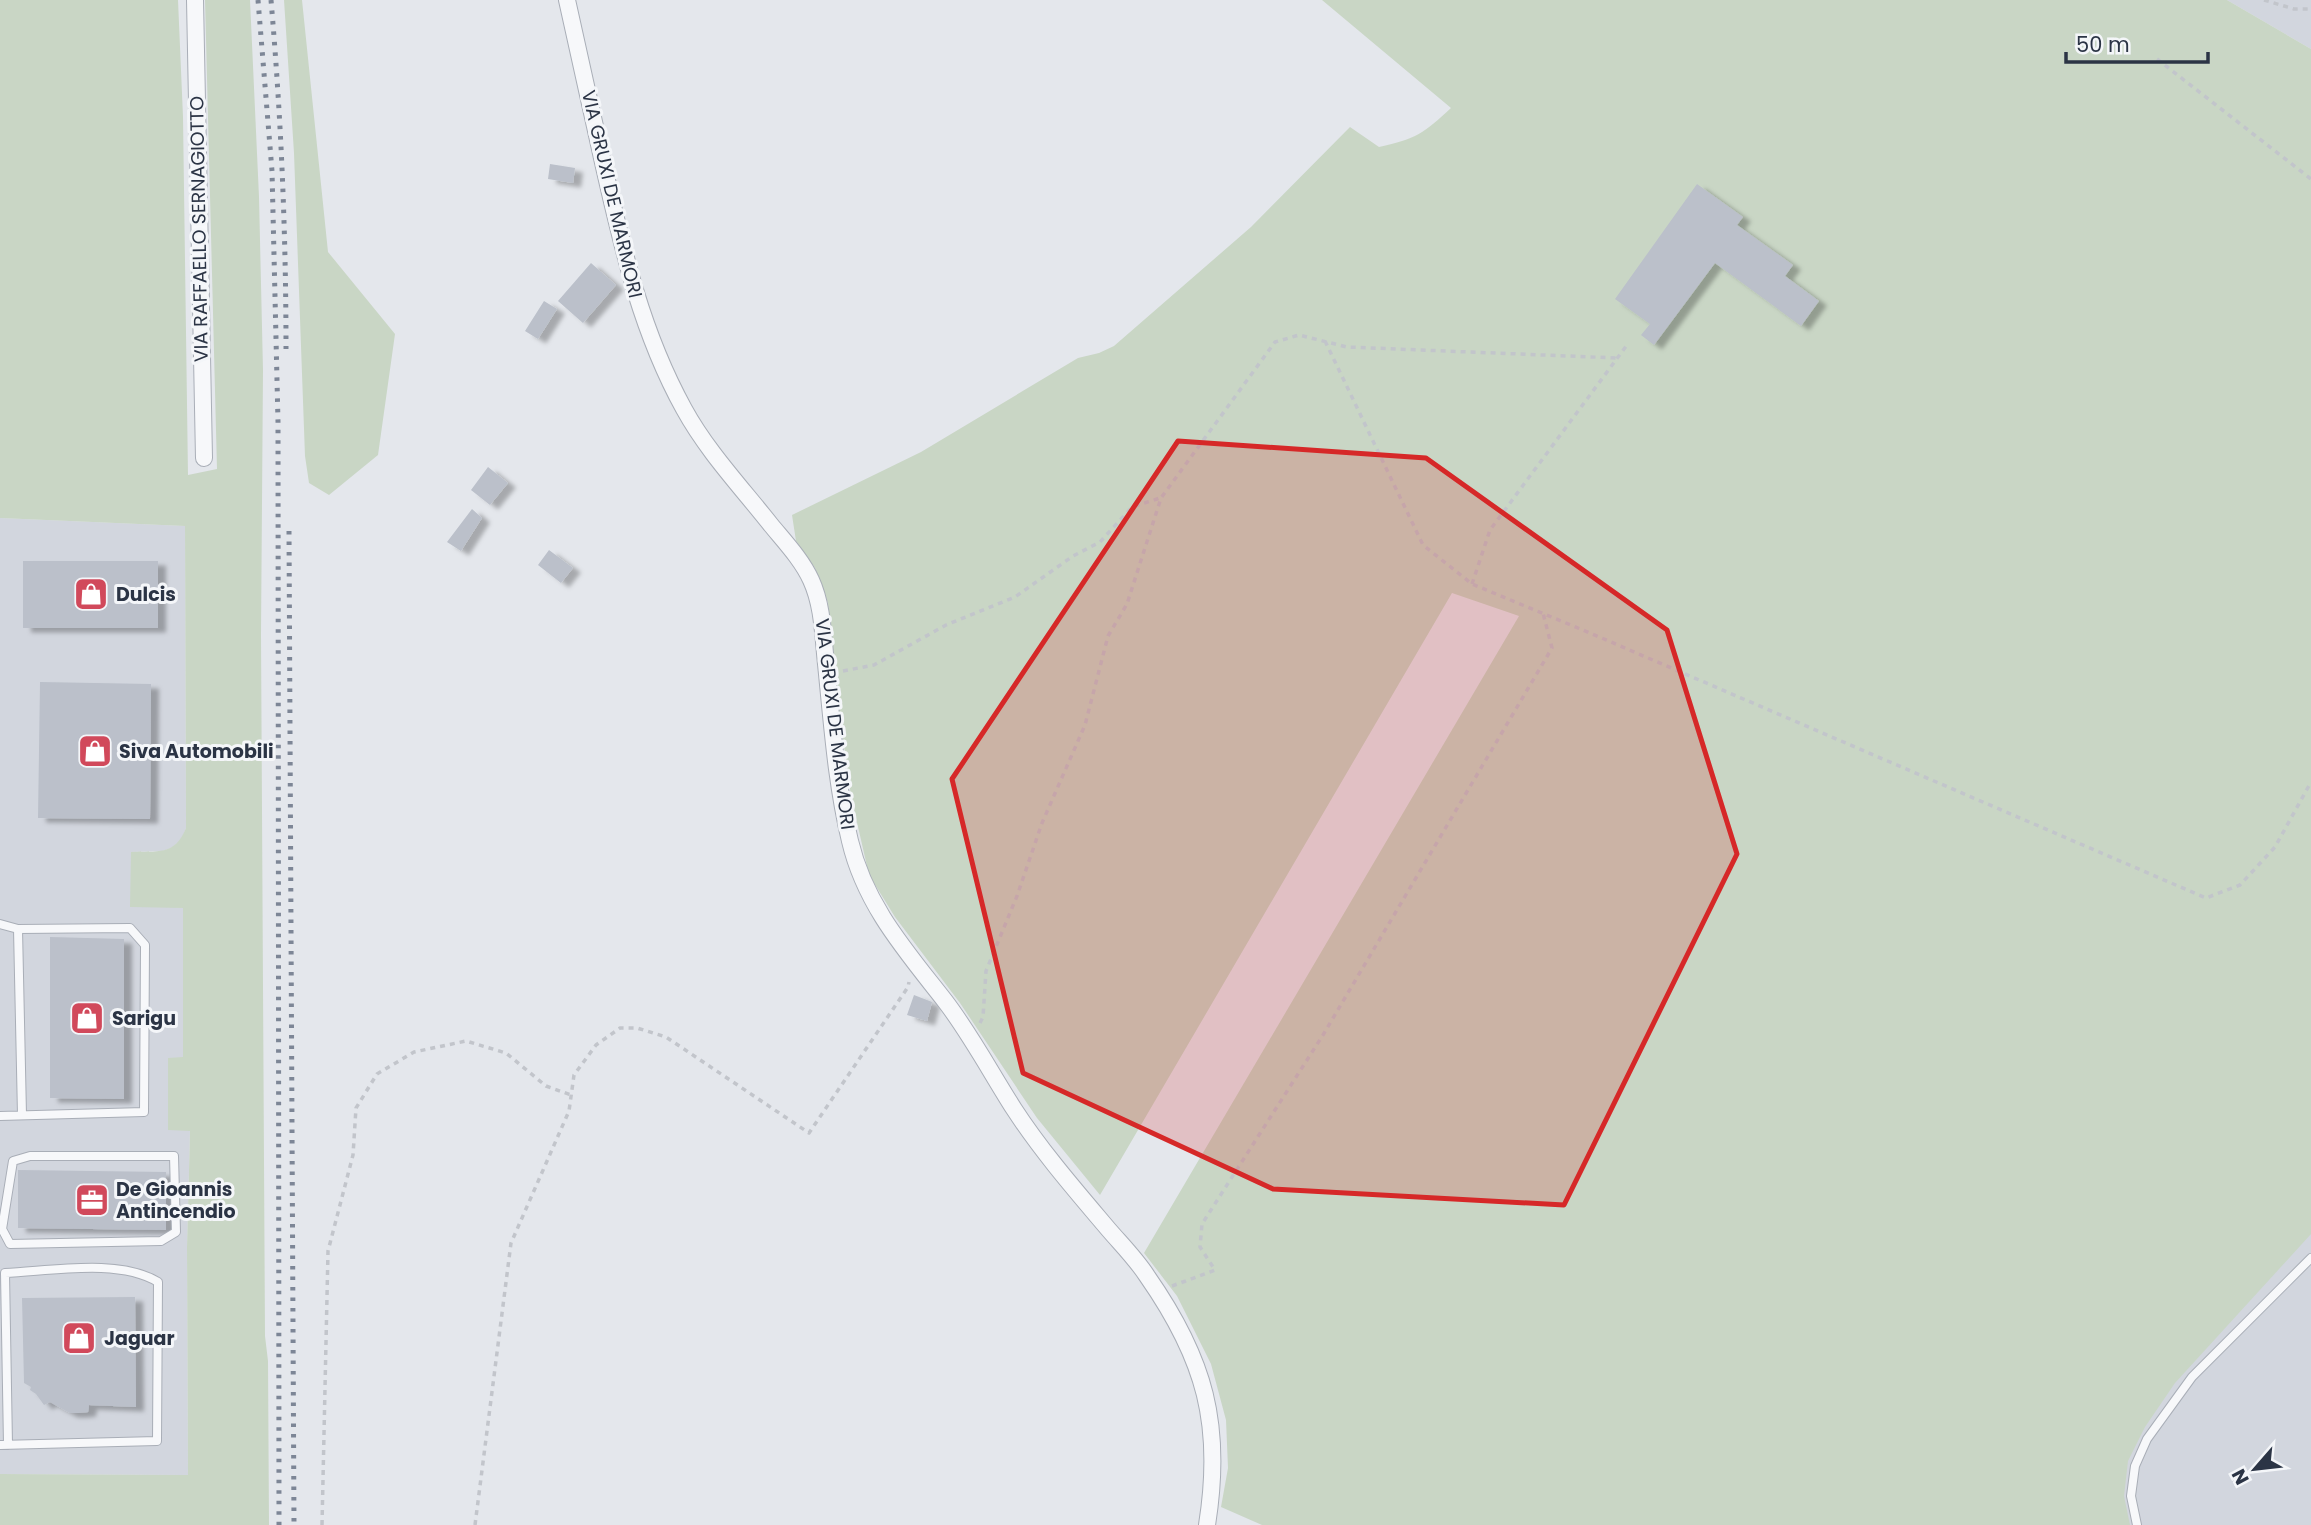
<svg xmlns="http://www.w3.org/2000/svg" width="2311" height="1525" font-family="Poppins,sans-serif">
  <defs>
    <filter id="shadow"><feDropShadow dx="8" dy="4.5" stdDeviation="2" flood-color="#0004"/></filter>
  </defs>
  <rect width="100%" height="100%" fill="#e4e7ec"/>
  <path fill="#d2d6de" d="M2227 0H2311V49Z
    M0 518 185 526 186 828 182 839 173 847 163 851 131 852 174 907 183 908V1058L168 1059V1129L190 1130 187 1247 188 1475 0 1474Z
    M2311 1221V1525H1851Z"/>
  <path fill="#c9d6c5" d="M0 0H178L183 117 188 475 217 469 205 0H250L259 197 263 370 261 635 265 1336 268 1361 269 1525H0V1474L188 1475 187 1247 190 1131 168 1130V1058L183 1057V908L130 907 131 852C157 851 175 856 186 828L185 526 0 518Z
    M284 0H302L328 252 395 334 378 455 329 495 309 483 305 456 294 153Z
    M1322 0H2227L2311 49V1234L2175 1383 2145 1427 2128 1461 2124 1496 2130 1525H1262L1221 1507 1228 1468 1226 1420 1211 1364 1177 1296 1144 1253 1519 616 1452 593 1100 1195 1037 1118 960 1003 895 917 869 875 851 796 830 647 828 603 815 568 796 541 792 515 921 452 1078 358 1099 353 1114 346 1251 227 1350 127 1379 147C1416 139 1424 133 1451 108Z"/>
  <path fill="#bbc0ca" filter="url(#shadow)" d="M550 164 575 168 573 183 548 179Z
    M1697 184 1743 217 1737 225 1793 265 1785 276 1819 301 1801 326 1715 263 1654 345 1641 335 1650 324 1615 299Z
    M591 263 616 285 583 323 558 301Z
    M544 301 557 309 538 339 525 331Z
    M488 467 508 483 490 505 471 490Z
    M472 509 482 518 461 551 447 542Z
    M549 550 573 568 561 583 538 565Z
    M23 561H158V628H23Z
    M40 682 151 684 150 819 38 818Z
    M50 937 124 939V1099L50 1098Z
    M914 995 932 1002 927 1021 907 1015Z
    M18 1170 166 1172V1230L18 1228Z
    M135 1297 136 1407 89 1405 88 1412 79 1413H70L50 1402 44 1405 36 1394 30 1390 31 1387 24 1383 22 1298Z"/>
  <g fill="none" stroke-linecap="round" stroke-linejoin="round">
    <g stroke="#a9aeb7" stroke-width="10">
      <path id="lane" d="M0 924 18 929 130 928 145 945 144 1112 0 1116
        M18 929 22 1115
        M30 1156H174L176 1232 161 1241 10 1244 2 1229 13 1161Z
        M0 1445 157 1441 158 1282C119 1258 51 1271 5 1273L8 1445
        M2137 1525 2131 1496 2135 1466 2147 1439 2192 1377 2311 1258"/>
    </g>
    <g stroke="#a9aeb7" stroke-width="18">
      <path id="street" d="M195 0 204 458
        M567 0C579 56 592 111 604 167 623 251 642 333 684 409 707 451 741 487 771 525 785 542 802 560 811 580 823 606 823 636 826 664 832 723 836 783 850 841 865 905 906 951 945 1001 971 1035 991 1073 1014 1109 1042 1152 1076 1191 1109 1230 1122 1245 1136 1259 1147 1276 1205 1359 1223 1425 1207 1525"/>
    </g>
    <path stroke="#c2c5cb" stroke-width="3.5" stroke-dasharray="5 5" stroke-linecap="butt" d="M2264 0 2294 9H2311
      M2157 59 2311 179
      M1325 341 1423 545 1472 584 1590 633 2206 898 2240 885 2275 847 2311 782
      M1472 584 1490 530 1627 345
      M843 671 874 665 946 625 1015 597 1073 556 1100 542 1132 507 1160 498
      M980 1023 983 1017 986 971 1017 896 1042 823 1085 725 1108 636 1127 604 1161 498 1275 342 1299 335 1347 347 1617 358
      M1172 1286 1215 1270 1200 1247 1202 1224 1323 1035 1552 648 1543 613
      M322 1525 328 1251 353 1155 356 1108 377 1074 414 1052 466 1041 506 1053 546 1086 571 1095
      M475 1525 511 1243 569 1111 574 1075 596 1045 620 1028H637L666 1037 809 1133 908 987 909 982"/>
    <use href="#lane" stroke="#f7f8fa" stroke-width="8"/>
    <use href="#street" stroke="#f7f8fa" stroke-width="16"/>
    <path stroke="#7d8696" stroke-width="5" stroke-dasharray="3.5 7" stroke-linecap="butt" d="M258 0 272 171 278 422 279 1525
      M271 0C281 116 286 232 286 349
      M289 531 294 1525"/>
  </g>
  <path fill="#d62828" fill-opacity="0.2" stroke="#d62828" stroke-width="5" stroke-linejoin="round" d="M1178 441 1426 458 1667 630 1737 854 1564 1205 1273 1189 1023 1073 952 779Z"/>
  <defs>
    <g id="shop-square" transform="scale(1.75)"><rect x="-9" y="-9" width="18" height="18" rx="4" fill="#d1495b" stroke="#f4f6f9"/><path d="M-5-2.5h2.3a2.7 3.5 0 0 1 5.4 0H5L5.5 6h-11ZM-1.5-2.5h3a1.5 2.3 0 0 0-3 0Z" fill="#fff"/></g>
    <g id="office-square" transform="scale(1.75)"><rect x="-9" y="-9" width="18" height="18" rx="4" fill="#d1495b" stroke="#f4f6f9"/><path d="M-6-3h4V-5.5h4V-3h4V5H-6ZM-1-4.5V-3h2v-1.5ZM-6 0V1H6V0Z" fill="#fff"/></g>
  </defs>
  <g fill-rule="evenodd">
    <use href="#shop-square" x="91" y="594"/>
    <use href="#shop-square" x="95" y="751"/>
    <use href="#shop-square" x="87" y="1018"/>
    <use href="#office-square" x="92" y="1200"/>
    <use href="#shop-square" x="79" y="1338"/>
  </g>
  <g text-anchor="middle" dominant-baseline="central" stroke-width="6" stroke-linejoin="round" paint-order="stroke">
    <g font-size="19" fill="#2b3445" stroke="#f4f6f9">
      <text transform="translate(612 194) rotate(77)">VIA GRUXI DE MARMORI</text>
      <text transform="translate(199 229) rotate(-91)">VIA RAFFAELLO SERNAGIOTTO</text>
      <text transform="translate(835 724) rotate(83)">VIA GRUXI DE MARMORI</text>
    </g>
    <g font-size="19" font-weight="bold" fill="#2b3445" stroke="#f4f6f9" text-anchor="start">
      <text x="116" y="594">Dulcis</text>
      <text x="119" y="751">Siva Automobili</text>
      <text x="112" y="1018">Sarigu</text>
      <text x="116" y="1189">De Gioannis<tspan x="116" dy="22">Antincendio</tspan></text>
      <text x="104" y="1338">Jaguar</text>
    </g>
  </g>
  <g transform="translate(2255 1469) rotate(242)" stroke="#f4f6f9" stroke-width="5" paint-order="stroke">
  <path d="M0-5L12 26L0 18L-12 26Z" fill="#2b3445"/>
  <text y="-10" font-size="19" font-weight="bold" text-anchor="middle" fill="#2b3445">N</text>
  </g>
  <path d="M2066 52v10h142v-10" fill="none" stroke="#2b3445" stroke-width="3.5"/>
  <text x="2076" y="52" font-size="21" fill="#2b3445" stroke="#f4f6f9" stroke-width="5" paint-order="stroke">50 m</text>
</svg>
